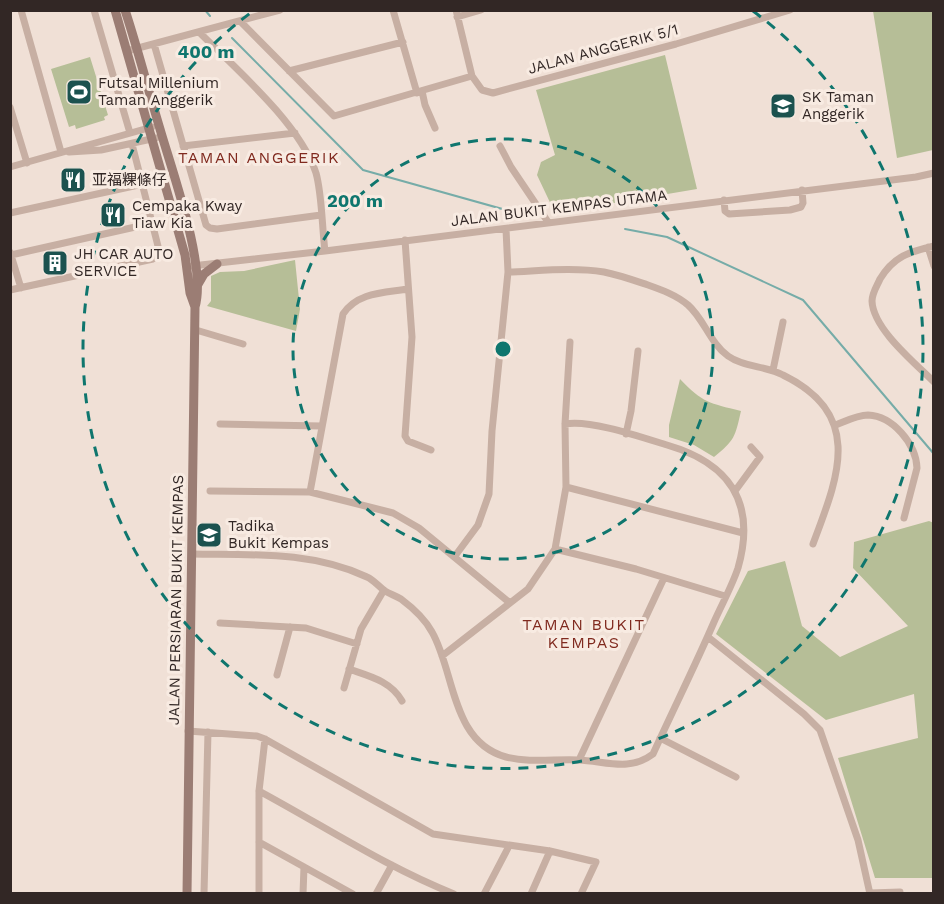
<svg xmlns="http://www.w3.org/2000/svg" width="944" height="904" font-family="'Work Sans','Noto Sans SC',sans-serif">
  <rect width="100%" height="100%" fill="#f0e0d6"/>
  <path fill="#b6be97" d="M873 11H933V150L897 158Z
    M665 55 697 189 555 213 537 175 541 162 555 155 536 90Z
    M90 57 108 115 104 117 105 120 76 129 75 125 69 127 51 69Z
    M295 260 300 309 296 331 207 306 211 301V276L220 272 244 271Z
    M680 379C703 403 709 403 741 411 735 437 735 440 714 457L694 445 669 437V425Z
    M929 521 934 523 933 878H875L838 758 918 738 914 694 826 720 716 634 748 571 785 561 802 626 840 657 908 626 853 568 854 542Z"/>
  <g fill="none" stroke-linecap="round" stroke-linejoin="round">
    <path stroke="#76aca8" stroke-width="2" d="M205 10 210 16
      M232 38 363 170 531 217
      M625 229 667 237 803 300 934 454"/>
    <path stroke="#c7afa3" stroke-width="7" d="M21 10 61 152
      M94 10 130 133
      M393 10 417 93
      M456 10 472 76 482 90 493 93 676 44 790 10
      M457 17 481 10
      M240 21 334 116 472 76
      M199 32C236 69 300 124 316 173 322 194 322 228 325 251
      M154 44 206 225 210 228 217 229 321 215
      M127 51 280 10
      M289 71 403 42
      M422 91 425 105 435 128
      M10 107 27 163
      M183 146 295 133
      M500 146 511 167 548 222
      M69 152 101 150 156 138
      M10 167 152 127
      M724 200 725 211 729 214 790 210 801 207 803 203 802 190
      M10 213 143 184
      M405 240 412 337 405 436 408 441 431 450
      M934 246C909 252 894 256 880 279 877 286 872 293 872 301 873 329 915 363 934 382
      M928 247 934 266
      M10 252 21 288
      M11 255 153 223
      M192 266 325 251 916 177 934 173
      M508 272C539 271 573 267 604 272 619 275 633 280 648 285 662 290 676 295 688 305 704 319 710 343 728 356 743 367 766 366 783 375 865 415 838 477 813 544
      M10 290 153 259 160 254 132 144
      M196 330 243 344
      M773 370 783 322
      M220 424 322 426
      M836 425C846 421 857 415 868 415 893 416 916 444 917 468L904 518
      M626 434 631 411 638 351
      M566 487 743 533
      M210 491 310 492 393 513 419 528 510 603
      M735 491 760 457 751 447
      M310 492 343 314C358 292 384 293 408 289
      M555 549 636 569 725 596
      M192 554C253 555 311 551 367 577 374 580 379 587 385 591 390 594 396 596 401 599 413 608 425 619 432 632 455 672 451 742 506 757 529 763 554 759 578 760 606 761 629 772 653 754 673 710 695 666 714 622 722 604 732 586 738 568 757 502 729 463 667 445 641 437 589 419 565 424
      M455 556 478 525 489 494 492 431 508 272 506 229
      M220 623 306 628 357 644
      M708 637 804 714 820 730 858 840 870 894
      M442 656 528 589 555 549 566 487 565 424 570 342
      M349 669C369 676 391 681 402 701
      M277 675 290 627
      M344 688 361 629 384 590
      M188 731 257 736 265 739 433 834 550 851 596 862 581 894
      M660 738 736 777
      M579 760 664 578
      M259 791C324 826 386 867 454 894
      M259 842 353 894
      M870 893 900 892
      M204 894 208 732
      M259 894V791L265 739
      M303 894 304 867
      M376 894 392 865
      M484 894 509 846
      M531 894 550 851"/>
    <path stroke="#9b7d74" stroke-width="9" d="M115 10 185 255 190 293 195 307
      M125 10C138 50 148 89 160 129 172 171 207 267 195 307L187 894
      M197 286 204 274 217 264"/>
  </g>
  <g fill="none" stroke="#0f766e" stroke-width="3" stroke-dasharray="10 8">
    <circle cx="503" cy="349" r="210"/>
    <path d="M753 11A420 420 0 1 1 253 11"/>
  </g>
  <defs>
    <g id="stadium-square" transform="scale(1.35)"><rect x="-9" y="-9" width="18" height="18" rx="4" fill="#1b524f" stroke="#f8ebe2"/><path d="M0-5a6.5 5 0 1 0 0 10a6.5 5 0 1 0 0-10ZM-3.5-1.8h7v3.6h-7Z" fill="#fff"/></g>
    <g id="school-square" transform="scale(1.35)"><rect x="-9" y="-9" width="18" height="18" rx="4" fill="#1b524f" stroke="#f8ebe2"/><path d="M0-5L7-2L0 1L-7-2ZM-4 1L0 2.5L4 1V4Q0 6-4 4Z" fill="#fff"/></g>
    <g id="restaurant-square" transform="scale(1.35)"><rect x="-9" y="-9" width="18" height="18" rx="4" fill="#1b524f" stroke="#f8ebe2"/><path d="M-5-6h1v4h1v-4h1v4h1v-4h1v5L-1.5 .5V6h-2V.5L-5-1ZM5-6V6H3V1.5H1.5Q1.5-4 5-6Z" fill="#fff"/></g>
    <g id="building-square" transform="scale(1.35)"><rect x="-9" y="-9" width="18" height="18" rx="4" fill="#1b524f" stroke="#f8ebe2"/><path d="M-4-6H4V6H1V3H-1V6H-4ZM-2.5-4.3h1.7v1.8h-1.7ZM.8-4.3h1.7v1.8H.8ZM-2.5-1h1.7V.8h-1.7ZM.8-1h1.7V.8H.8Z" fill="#fff"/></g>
  </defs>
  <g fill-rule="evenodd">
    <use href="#stadium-square" x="79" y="92"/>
    <use href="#school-square" x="783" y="106"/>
    <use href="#restaurant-square" x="73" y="180"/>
    <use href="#restaurant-square" x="113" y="215"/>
    <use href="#building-square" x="55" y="263"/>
    <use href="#school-square" x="209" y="535"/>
  </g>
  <g text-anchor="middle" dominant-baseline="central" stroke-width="6" stroke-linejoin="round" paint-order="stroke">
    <g font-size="15" fill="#322725" stroke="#f8ebe2">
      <text transform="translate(603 49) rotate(-15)">JALAN ANGGERIK 5/1</text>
      <text transform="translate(559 208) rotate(-7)">JALAN BUKIT KEMPAS UTAMA</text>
      <text transform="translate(176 600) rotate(-89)">JALAN PERSIARAN BUKIT KEMPAS</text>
    </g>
    <g font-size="15" fill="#322725" stroke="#f8ebe2" text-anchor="start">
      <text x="98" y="83">Futsal Millenium<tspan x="98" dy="17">Taman Anggerik</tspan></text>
      <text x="802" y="97">SK Taman<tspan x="802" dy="17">Anggerik</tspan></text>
      <text x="92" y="180">亚福粿條仔</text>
      <text x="132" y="206">Cempaka Kway<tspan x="132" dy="17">Tiaw Kia</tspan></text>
      <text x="74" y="254">JH CAR AUTO<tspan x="74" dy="17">SERVICE</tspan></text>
      <text x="228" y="526">Tadika<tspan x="228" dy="17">Bukit Kempas</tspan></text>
    </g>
    <g font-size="16" letter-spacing="1.5" fill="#802a1f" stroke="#f8ebe2">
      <text x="259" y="157">TAMAN ANGGERIK</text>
      <text x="584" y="624">TAMAN BUKIT<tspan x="584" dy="18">KEMPAS</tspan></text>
    </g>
  </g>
  <circle cx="503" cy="349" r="9" fill="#0f766e" stroke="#f8ebe2" stroke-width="3"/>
  <g font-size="18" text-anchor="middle" font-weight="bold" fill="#0f766e" stroke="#f8ebe2" stroke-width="6" stroke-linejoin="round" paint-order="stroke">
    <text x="206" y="58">400 m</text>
    <text x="355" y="207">200 m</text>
  </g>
  <rect width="944" height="904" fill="none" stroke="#322725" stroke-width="24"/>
</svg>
